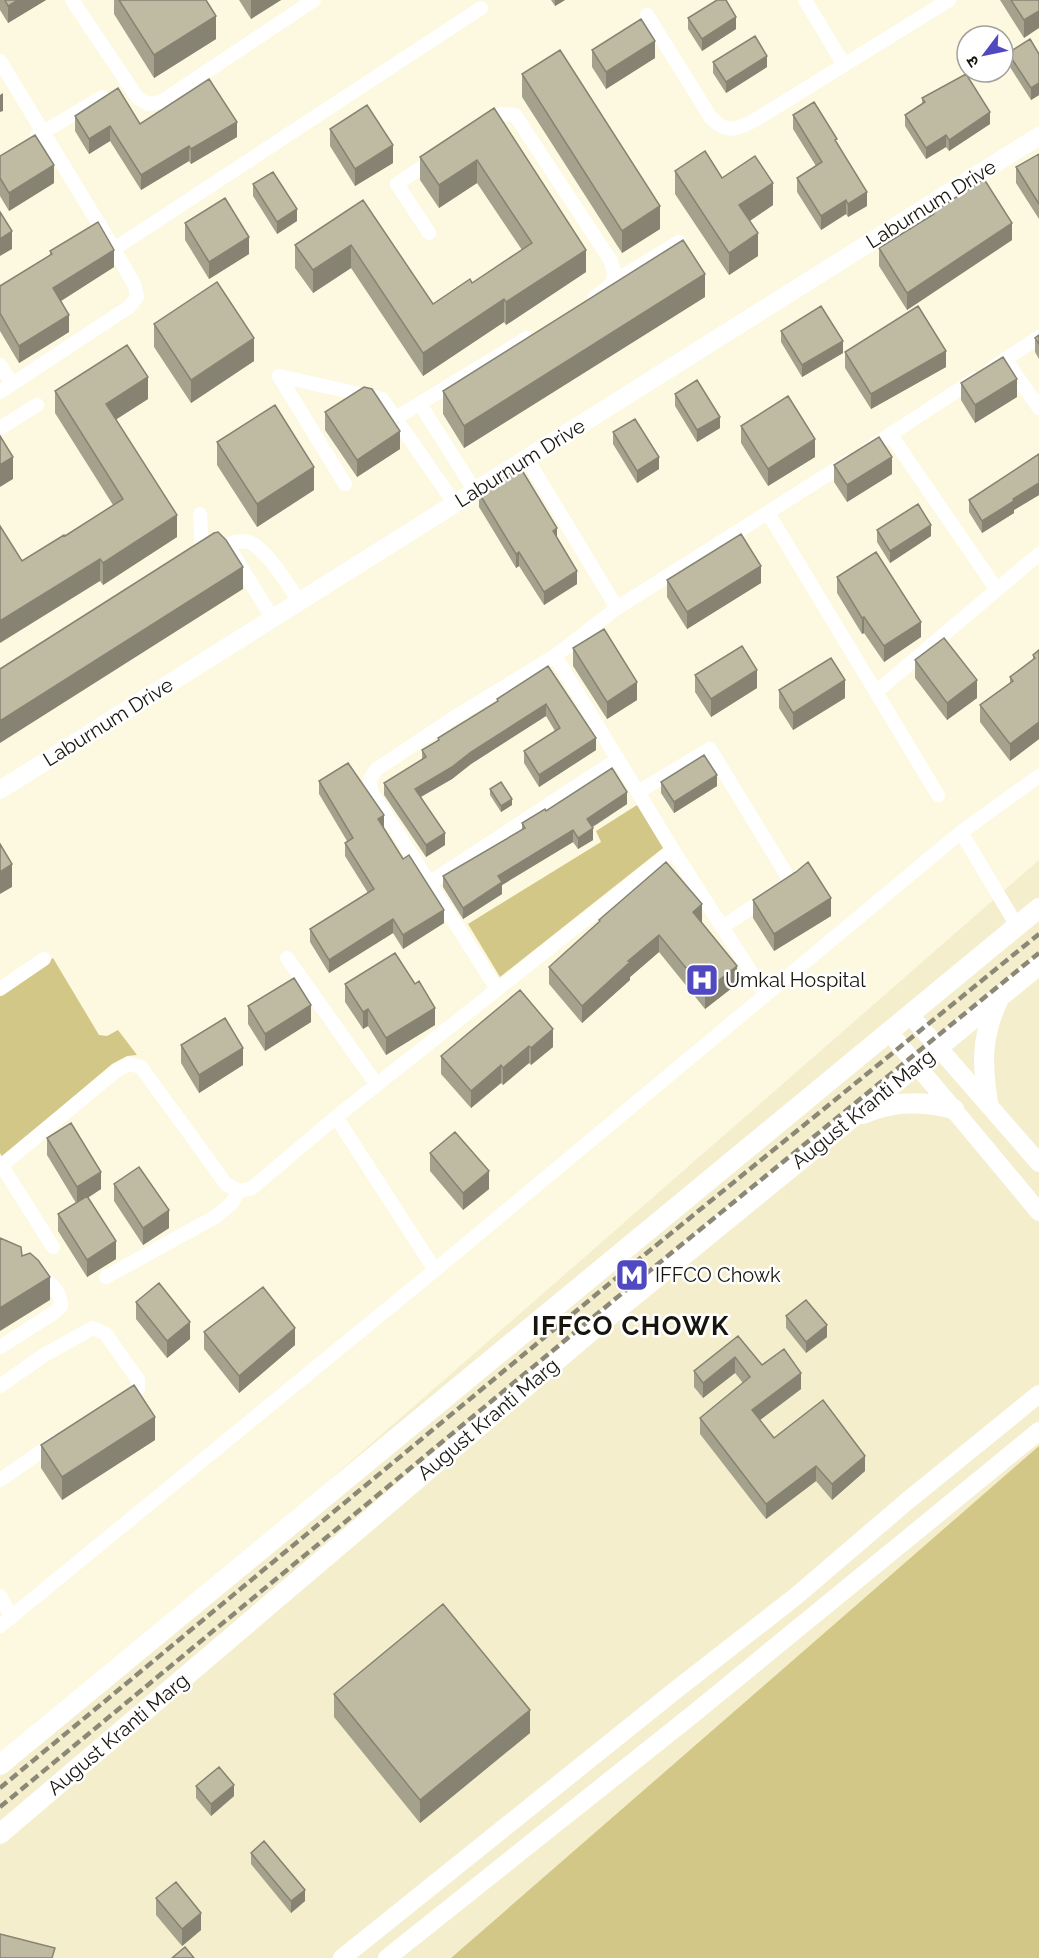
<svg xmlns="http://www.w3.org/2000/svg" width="1039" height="1958" font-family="Raleway,'Noto Sans Devanagari',sans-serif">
  <rect width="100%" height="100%" fill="#fdf9e0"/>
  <path fill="#f4eecd" d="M1039 860V1958H0V1768Z"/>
  <path fill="#d2c786" d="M637 805 663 848 500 977 468 924 601 842 596 831Z
    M53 958 99 1035 107 1036 118 1030 137 1055 127 1056 112 1064 2 1157 0 1153V995Z
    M1039 1446V1958H451Z"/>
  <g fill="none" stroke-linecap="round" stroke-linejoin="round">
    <path stroke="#fff" stroke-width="14" d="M72 0 137 97 148 104 161 102 314 0
      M805 0 844 65
      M647 15 711 118C727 134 736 130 755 120L949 0
      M0 61 114 249 481 8
      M485 125 501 114 515 115 611 261C618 281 612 286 595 297
      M37 136 102 97
      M429 233 397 184 434 159
      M613 282 679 242
      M1005 359 1039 408
      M0 365 12 384
      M991 369 1039 337
      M0 392 129 307 137 297 135 286 114 249
      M420 404 475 491
      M396 418 527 338
      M0 428 37 405
      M890 434 997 590
      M868 449 975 379
      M527 459 617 608
      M345 484 279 376 382 399 455 504
      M768 513 938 795
      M200 514 202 550
      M211 548C223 546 236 539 248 542 266 547 289 587 300 602
      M233 554 273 619
      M555 656 673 850 765 994
      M876 692 1039 554
      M638 792 710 749 791 882 722 927
      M961 832 1017 926
      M429 883 618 759
      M287 958 377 1085
      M0 989 44 959
      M497 989 371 791 370 779 377 769 455 717 555 656 617 608 849 461
      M336 1117 435 1270
      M0 1163 53 1247
      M2 1165 117 1070 129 1064 141 1067 226 1184 239 1191 252 1188 336 1117 673 850
      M106 1277 215 1217 232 1203 239 1191
      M0 1347 55 1312 61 1306C61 1289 48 1282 37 1271
      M0 1386 44 1355 93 1328 106 1334 138 1380V1389L124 1402
      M0 1480 55 1442
      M0 1596 12 1617
      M0 1626 435 1270 960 833 1039 776"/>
    <path stroke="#fff" stroke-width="18" d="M0 790 1039 136
      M910 1015 1039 1163
      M889 1032 1039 1212
      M342 1958 677 1689 795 1597 906 1502 1039 1394
      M387 1958 692 1715 1039 1431"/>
    <path stroke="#fff" stroke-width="20" d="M988 1103C982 1065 981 1037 998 1001
      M863 1114C893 1100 923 1101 954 1109
      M0 1765 1039 908
      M0 1834 602 1322 1039 965"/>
    <path stroke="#8b8877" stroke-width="4.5" stroke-dasharray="9 4.5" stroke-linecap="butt" d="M0 1788 627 1269 1039 934
      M0 1807 637 1281 1039 953"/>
  </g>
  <path fill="#a4a18c" d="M0 0H46L8 23 0 10Z
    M114 0H206L216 39 154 78 114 14Z
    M239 0H281L251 19Z
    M551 0H565L555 6Z
    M1000 0H1039L1024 38Z
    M688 18 736 29 702 51 688 29Z
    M592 50 655 58 606 89 592 67Z
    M1008 53 1039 54V95L1031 100 1008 64Z
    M713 62 767 67 726 93 713 73Z
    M522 74 660 229 622 253 522 97Z
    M922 98 990 124 949 151 946 147 926 159 905 126V115L922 104Z
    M494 108 586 272 506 325 504 322 423 376 351 268 313 293 295 268V245L363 200 433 304 472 283 522 250 477 183 439 208 420 180V157Z
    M793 115 837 144 867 206 848 217 846 214 821 230 797 192V178L816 166 793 129Z
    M75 116 140 124 237 137 191 164 189 161 141 190 110 141 89 154 75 131Z
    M330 129 393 163 355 186 330 146Z
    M1039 154V219L1016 183V167Z
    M0 156 54 183 9 211 0 196Z
    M675 171 722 178 773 205 750 221 758 256 729 275 675 194Z
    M253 184 297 221 277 234 253 196Z
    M933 212 1012 240 907 310 879 266V248L933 215Z
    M185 223 249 254 209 279 185 240Z
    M50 251 114 267 61 301 69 332 19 363 0 331V286L50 255Z
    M705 297 464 448 443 414V391Z
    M154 324 254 361 191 403 154 347Z
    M781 331 843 353 802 377 781 342Z
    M1039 335V359L1035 352V338Z
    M845 352 946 367 871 409 845 368Z
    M961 383 1017 397 975 423 961 400Z
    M55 391 148 399 116 419 177 537 103 585 100 581 22 561 65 536 113 505 55 413Z
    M675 394 720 428 697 442 675 406Z
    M325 412 400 449 357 477 325 430Z
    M741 426 815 457 768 486 741 443Z
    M613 432 659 469 637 483 613 444Z
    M217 442 314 490 257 527 217 465Z
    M1039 454V495L1014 510V513L982 533 969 512V500Z
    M834 465 892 474 847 502 834 482Z
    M479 493 557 539 577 584 544 605 519 566 516 568 479 507Z
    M877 530 931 536 890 563 877 542Z
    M837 577 921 637 884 662 864 633 862 634 837 593Z
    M667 580 761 583 687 629 667 597Z
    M573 648 637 700 607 719 573 666Z
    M1039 650V739L1010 761 980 722V705L1010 683V677L1033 660V655Z
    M915 660 977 698 947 720 915 678Z
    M548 666 596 750 539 787 524 763V751L555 731 546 716 471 764 452 779 421 797 445 845 426 857 384 795V783L422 760V750L438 741V738L497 702V699Z
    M695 675 757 688 711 717 695 692Z
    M779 690 845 698 793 730 779 708Z
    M319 781 384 828 444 923 403 949 393 933 329 973 310 942V929L368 893 345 856V843L347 841 319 794Z
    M661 782 717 786 674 813 661 793Z
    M490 789 512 805 501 812 490 795Z
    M627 804 593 827V840L578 849 573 842 502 885V894L463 919 443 887V876L522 830V823L546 811Z
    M753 900 831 916 774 951 753 918Z
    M599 920 702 922 737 984 705 1009 659 952 630 977V980L582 1023 549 984V967L599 923Z
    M345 984H415L435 1025 386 1055 368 1026 363 1029 345 1002Z
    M520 990 553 1047 531 1065 529 1063 503 1085 501 1083 471 1108 441 1074V1056Z
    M248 1006 311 1022 265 1051 248 1024Z
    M181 1045 243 1065 199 1093 181 1063Z
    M47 1138 101 1189 88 1198 116 1259 87 1277 58 1231V1214L76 1203 47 1155Z
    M430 1153 489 1189 463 1210 430 1171Z
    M114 1184 169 1228 143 1245 114 1201Z
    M136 1302 190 1339 167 1358 136 1319Z
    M786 1316 827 1337 806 1353 786 1328Z
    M204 1332 295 1345 239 1393 204 1349Z
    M738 1336 762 1365 801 1389 760 1420 774 1438 865 1471 832 1500 816 1481 766 1519 700 1434V1418L743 1383 735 1373 703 1398 694 1387V1371Z
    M155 1440 62 1500 41 1468V1445Z
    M334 1694 530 1733 420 1823 334 1717Z
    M196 1786 234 1796 211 1816 196 1798Z
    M251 1853 305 1901 291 1913 251 1864Z
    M156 1898 201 1930 182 1946 156 1915Z"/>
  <path fill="#868372" d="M18 0H46L8 23V6Z
    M251 0H281L251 19Z
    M555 0H565L555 6Z
    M1039 11V28L1024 38V20Z
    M216 16V39L154 78V55Z
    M736 17V29L702 51V39Z
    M655 41V58L606 89V72Z
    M767 56V67L726 93V82Z
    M1039 83V95L1031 100V88Z
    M3 93V111L0 112V95Z
    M990 112V124L949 151V140Z
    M237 122V137L191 164V149Z
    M110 126V141L89 154V139Z
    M946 135V147L926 159V148Z
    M393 145V163L355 186V169Z
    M189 146V161L141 190V175Z
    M477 160V183L439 208V185Z
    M54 165V183L9 211V193Z
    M773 183V205L739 228V205Z
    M867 192V206L848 217V204Z
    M846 200V214L821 230V216Z
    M660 206V229L622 253V231Z
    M297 209V221L277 234V222Z
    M1012 223V240L907 310V293Z
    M12 231V249L0 256V239Z
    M758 233V256L729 275V253Z
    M249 237V254L209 279V262Z
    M351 245V268L313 293V270Z
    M114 250V267L53 306V288Z
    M586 250V272L506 325V302Z
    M705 274V297L464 448V426Z
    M504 299V322L423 376V353Z
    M69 315V332L19 363V346Z
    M254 338V361L191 403V380Z
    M843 341V353L802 377V365Z
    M946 351V367L871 409V394Z
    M148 377V399L106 426V404Z
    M1017 379V397L975 423V405Z
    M720 417V428L697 442V430Z
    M400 431V449L357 477V460Z
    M815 439V457L768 486V469Z
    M13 457V479L0 487V465Z
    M659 457V469L637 483V471Z
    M892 457V474L847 502V485Z
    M314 467V490L257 527V504Z
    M1039 483V495L1014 510V513L982 533V521L1013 499Z
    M177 515V537L103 585V563Z
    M931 525V536L890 563V551Z
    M557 528V542L553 531Z
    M519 552V566L516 568V554Z
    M100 559V581L0 643V621Z
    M761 566V583L687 629V612Z
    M243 567V589L0 743V721Z
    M577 571V584L544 605V592Z
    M864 617V633L862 634V618Z
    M921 622V637L884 662V646Z
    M757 670V688L711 717V699Z
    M845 680V698L793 730V713Z
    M977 680V698L947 720V703Z
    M637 682V700L607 719V702Z
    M546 704V716L471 764 452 779 415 800V789Z
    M1039 722V739L1010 761V744Z
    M596 738V750L539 787V775Z
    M717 775V786L674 813V802Z
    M627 792V804L587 830V819Z
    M512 799V805L501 812V806Z
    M384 815V828L378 819Z
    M593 828V840L578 849V838Z
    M573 830V842L502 885V894L463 919V908L498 876Z
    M445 833V845L426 857V845Z
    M12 864V887L0 894V872Z
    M831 898V916L774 951V934Z
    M702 904V922L693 929V912Z
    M444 910V923L403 949V935Z
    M393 919V933L329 973V960Z
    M659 935V952L630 977V980L582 1023V1006L628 961Z
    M737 966V984L705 1009V991Z
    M311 1005V1022L265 1051V1034Z
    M435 1008V1025L386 1055V1038Z
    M368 1009V1026L363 1029V1012Z
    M553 1029V1047L531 1065V1048Z
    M529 1046V1063L503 1085V1068Z
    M243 1048V1065L199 1093V1075Z
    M501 1065V1083L471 1108V1091Z
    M489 1171V1189L463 1210V1193Z
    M101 1172V1189L77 1204V1187Z
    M169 1210V1228L143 1245V1228Z
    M116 1241V1259L87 1277V1260Z
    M50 1277V1300L0 1331V1308Z
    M190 1322V1339L167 1358V1341Z
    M827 1325V1337L806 1353V1342Z
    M295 1328V1345L239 1393V1376Z
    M735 1357V1373L703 1398V1383Z
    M801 1373V1389L752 1426V1410Z
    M155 1417V1440L62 1500V1477Z
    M865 1456V1471L832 1500V1484Z
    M816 1466V1481L766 1519V1504Z
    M530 1710V1733L420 1823V1800Z
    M234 1785V1796L211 1816V1804Z
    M305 1890V1901L291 1913V1901Z
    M201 1913V1930L182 1946V1929Z"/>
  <path fill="#bfbba3" stroke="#868372" stroke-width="1.5" d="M5 0H18L8 6Z
    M119 0H206L216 16 154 55Z
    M717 0H726L736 17 702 39 688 18Z
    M1011 0H1039V11L1024 20Z
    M641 19 655 41 606 72 592 50Z
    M755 36 767 56 726 82 713 62Z
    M1030 39 1039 54V83L1031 88 1008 53Z
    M560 50 660 206 622 231 522 74Z
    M966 74 990 112 949 140 946 135 926 148 905 115 925 102 922 98Z
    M209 79 237 122 191 149 189 146 141 175 110 126 89 139 75 116 118 88 140 124Z
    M814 102 837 139 835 140 867 192 848 204 846 200 821 216 797 178 822 162 793 115Z
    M367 105 393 145 355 169 330 129Z
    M494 108 586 250 506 302 504 299 423 353 351 245 313 270 295 245 363 200 433 304 470 279 472 283 532 243 477 160 439 185 420 157Z
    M35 135 54 165 9 193 0 178V156Z
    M705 151 722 178 755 156 773 183 739 205 758 233 729 253 675 171Z
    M1039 154V204L1016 167Z
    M273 172 297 209 277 222 253 184Z
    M984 179 1012 223 907 293 879 248 934 214 933 212Z
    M225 198 249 237 209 262 185 223Z
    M0 212 12 231 0 239Z
    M98 222 114 250 53 288 69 315 19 346 0 313V286L52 254 50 251Z
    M683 240 705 274 464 426 443 391Z
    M217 282 254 338 191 380 154 324Z
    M821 306 843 341 802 365 781 331Z
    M918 306 946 351 871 394 845 352Z
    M1039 335V344L1035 338Z
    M127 345 148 377 106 404 177 515 103 563 100 559 0 621V526L22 561 64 535 65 536 123 499 55 391Z
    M1003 357 1017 379 975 405 961 383Z
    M697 380 720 417 697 430 675 394Z
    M364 387 372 389 400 431 357 460 325 412Z
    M788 396 815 439 768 469 741 426Z
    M275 405 314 467 257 504 217 442Z
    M635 419 659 457 637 471 613 432Z
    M0 436 13 457 0 465Z
    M879 437 892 457 847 485 834 465Z
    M1039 454V483L1013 499 1014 501 982 521 969 500Z
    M520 467 557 528 553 531 577 571 544 592 519 552 516 554 479 493Z
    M918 504 931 525 890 551 877 530Z
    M218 532 226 540 243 567 0 721V669L214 533Z
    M741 534 761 566 687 612 667 580Z
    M876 552 921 622 884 646 864 617 862 618 837 577Z
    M604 629 637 682 607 702 573 648Z
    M944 638 977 680 947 703 915 660Z
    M742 646 757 670 711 699 695 675Z
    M1039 650V722L1010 744 980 705 1013 681 1010 677 1035 658 1033 655Z
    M831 658 845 680 793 713 779 690Z
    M548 666 596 738 539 775 524 751 560 728 546 704 471 752 452 767 415 789 445 833 426 845 384 783 426 757 422 750 439 740 438 738 498 701 497 699Z
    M704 755 717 775 674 802 661 782Z
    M348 763 384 815 378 819 403 859 409 855 444 910 403 935 393 919 329 960 310 929 374 889 345 843 353 838 319 781Z
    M612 768 627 792 587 819 593 828 578 838 573 830 498 876 502 882 463 908 443 876 525 828 522 823 545 809 546 811Z
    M501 782 512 799 501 806 490 789Z
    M0 844 12 864 0 872Z
    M666 862 702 904 693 912 737 966 705 991 659 935 628 961 630 962 582 1006 549 967 600 921 599 920Z
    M808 862 831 898 774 934 753 900 796 872Z
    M395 953 415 984 419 981 435 1008 386 1038 368 1009 363 1012 345 984Z
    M294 978 311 1005 265 1034 248 1006Z
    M520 990 553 1029 531 1048 529 1046 503 1068 501 1065 471 1091 441 1056Z
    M225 1018 243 1048 199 1075 181 1045Z
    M71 1123 101 1172 77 1187 47 1138Z
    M455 1132 489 1171 463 1193 430 1153Z
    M139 1167 169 1210 143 1228 114 1184Z
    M87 1196 116 1241 87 1260 58 1214Z
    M0 1238 21 1247 22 1256 30 1253 38 1260 50 1277 0 1308Z
    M159 1283 190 1322 167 1341 136 1302Z
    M263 1287 295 1328 239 1376 204 1332Z
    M806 1300 827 1325 806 1342 786 1316Z
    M738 1336 762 1365 784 1349 801 1373 752 1410 774 1438 823 1400 865 1456 832 1484 816 1466 766 1504 700 1418 750 1377 735 1357 703 1383 694 1371Z
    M134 1385 155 1417 62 1477 41 1445Z
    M443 1604 530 1710 420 1800 334 1694Z
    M219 1767 234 1785 211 1804 196 1786Z
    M264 1841 305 1890 291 1901 251 1853Z
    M176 1882 201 1913 182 1929 156 1898Z
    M0 1934 55 1948 52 1958H0Z
    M185 1947 194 1958H172Z"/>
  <defs>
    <g id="hospital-square" transform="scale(1.725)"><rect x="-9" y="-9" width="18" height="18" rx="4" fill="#5049c0" stroke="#fff"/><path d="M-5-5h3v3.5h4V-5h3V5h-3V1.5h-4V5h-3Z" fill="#fff"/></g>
    <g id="metro-square" transform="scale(1.725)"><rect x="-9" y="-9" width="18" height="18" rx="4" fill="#5049c0" stroke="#fff"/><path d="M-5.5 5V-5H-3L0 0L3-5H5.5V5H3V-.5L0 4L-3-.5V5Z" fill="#fff"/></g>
  </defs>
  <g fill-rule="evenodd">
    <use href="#hospital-square" x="702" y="980"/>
    <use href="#metro-square" x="632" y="1275"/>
  </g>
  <g text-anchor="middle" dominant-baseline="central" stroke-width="5" stroke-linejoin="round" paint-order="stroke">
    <g font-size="20" fill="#17150d" stroke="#fff">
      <text transform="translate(931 204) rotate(-32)">Laburnum Drive</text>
      <text transform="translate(520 463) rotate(-32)">Laburnum Drive</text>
      <text transform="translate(108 722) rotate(-32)">Laburnum Drive</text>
      <text transform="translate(863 1109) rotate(-39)">August Kranti Marg</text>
      <text transform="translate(488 1419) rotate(-40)">August Kranti Marg</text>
      <text transform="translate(118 1734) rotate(-40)">August Kranti Marg</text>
    </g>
    <g font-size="20" fill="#17150d" stroke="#fff" text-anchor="start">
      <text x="725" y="980">Umkal Hospital</text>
      <text x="655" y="1275">IFFCO Chowk</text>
    </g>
    <g font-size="26" font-weight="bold" letter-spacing="1.5" fill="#17150d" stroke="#fff">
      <text x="631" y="1326">IFFCO CHOWK</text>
    </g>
  </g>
  <g transform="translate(985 54) rotate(238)"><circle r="28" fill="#ffffff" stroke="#a2a19e" stroke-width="1.5"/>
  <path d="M0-4.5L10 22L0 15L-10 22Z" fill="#5049c0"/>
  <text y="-9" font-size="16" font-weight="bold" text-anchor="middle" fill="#17150d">उ</text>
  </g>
</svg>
